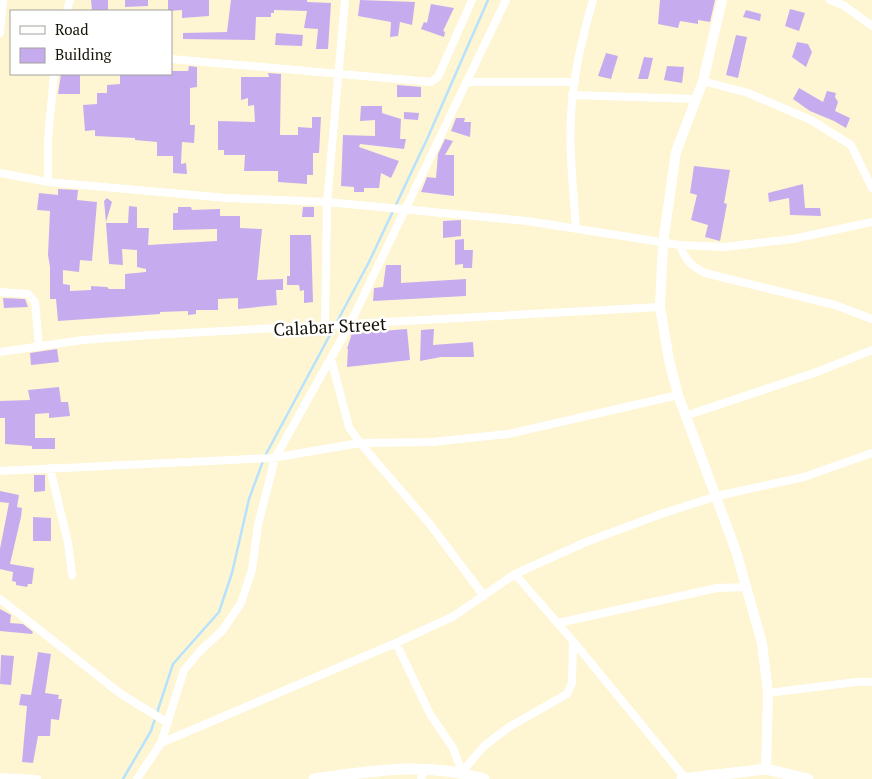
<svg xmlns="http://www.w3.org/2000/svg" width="872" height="779" font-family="'PT Serif',serif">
  <rect width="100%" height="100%" fill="#fef5d3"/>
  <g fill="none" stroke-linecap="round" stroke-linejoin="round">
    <path stroke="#b7e2fd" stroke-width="2.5" d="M265 456 369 262 428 137 488 0
      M123 779 151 731 173 664 219 612 232 573 249 499 263 461"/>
  </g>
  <path fill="#c6acee" d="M91 0H108V11H92Z
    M125 0H148V6L125 7Z
    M168 0H209V16L182 18V10L168 11Z
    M231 0H307V2L331 3 328 49H316L318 29 304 28 307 11 274 10V13H271V17H256L255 40 183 39V33L227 32Z
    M360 0 415 2 412 25 400 22 398 36 390 37 391 22 358 16Z
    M660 0H715L710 22 698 20V24L680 21 678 28 658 24Z
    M431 4 454 8 443 31 445 32 444 37 421 29 424 22 427 23Z
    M790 9 805 13 799 31 785 26Z
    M746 10 761 14 760 21 743 17Z
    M276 33 303 35 302 46 275 45Z
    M736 35 747 37 738 78 726 75Z
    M797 42 808 44 812 52 806 67 792 57Z
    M606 53 618 56 611 79 598 76Z
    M644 57 653 58 648 79H638Z
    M189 66 197 67V87L190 88V125H195L194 143 182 142 181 164 186 163 187 174 173 173V156H157V142L135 140V138L95 136V130L85 131 83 105 97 104V93H107V85L120 84V74L171 75V71H188Z
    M667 66 684 67 682 83 664 80Z
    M268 73 281 74 280 135H298V127L312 128V117H321L319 153H313V175H307V184L278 182V171H244L245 155H224V150H218V121L255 122 254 105 248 106V98L241 100V77H269Z
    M61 74H80V94H58Z
    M397 85 421 87V97H397Z
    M799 88 823 102 827 91 836 93 835 97 838 102 835 111 850 118 846 128 834 121 810 111 793 99Z
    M361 106H382V113L401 119 400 139H406L404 149 360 144 359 147 399 161 391 178 381 173 379 188H364V192H354V187L341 186 343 135 375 136V120L360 121Z
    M404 112 419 113 418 120 404 119Z
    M456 118H465L464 122H471L470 137 451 131Z
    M445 139 453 141 445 155H454V196L421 192 427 177 436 178 438 154Z
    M694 166 730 170 724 203 727 204 720 241 705 237 708 225 691 220 697 195 690 193Z
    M803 184 805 208H820L821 216 790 215 789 198 769 202 768 193Z
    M58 189 78 190 77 200 97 202 92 261 80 260 79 272 63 270V284L70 285V291L91 290V286L107 287 109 289H125V274L146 272V269L137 267V250L122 249 123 265 109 264 106 223H128L129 206 137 207V228H149L148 245 217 241V229L173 230V213H178V207H191L192 210 220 209V216H240V228L262 229 257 280 283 279V290H276L277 305 238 309V298L218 299V310H196V314L188 315V311L160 312V314L58 321 56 299H50V267L48 255 50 211 37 210 39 193 58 195Z
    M107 198 112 202 106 222 104 201Z
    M303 207H314V217H302Z
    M461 220V236L443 238V221Z
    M290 235H311L313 302 304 303V290L300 291 299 285H287V276H290Z
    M464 239V250H473L472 268H463V264L455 265V240Z
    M386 265H401V283L466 279V296L373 301 374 288 383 287Z
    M3 298 25 299 28 307 4 308Z
    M381 328V331L407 329 410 360 347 367 348 349H347L353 330Z
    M434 329 433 345 473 342 474 357H441L420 361 421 330Z
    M57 349 59 362 31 365 30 353Z
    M59 387 61 402H68L70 416 49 418V413L35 414V438H55V449H32V446L5 444V418H0V401L30 400 28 390Z
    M34 475H45V491L34 492Z
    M0 491 19 495 17 507 22 508 21 517 10 564 34 568 32 584H28L27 587 16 585V582L12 581 13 572 0 569V549L9 503 0 502Z
    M33 517 51 518V541H33Z
    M0 609 11 615 10 623 23 624 33 632 32 634 0 631Z
    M38 652 51 654 45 693 59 695 58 699H62L59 720 51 719 50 736H38L33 763 22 762 27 706 19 705 21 694 31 695Z
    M1 655 14 656 11 685 0 684Z"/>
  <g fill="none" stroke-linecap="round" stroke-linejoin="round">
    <path stroke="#fff" stroke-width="8" d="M830 0 843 5 872 26
      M67 11 70 0
      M0 33 3 0
      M171 59 431 82 438 77 472 0
      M703 81 748 93 811 120 851 145 872 188
      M466 82H575
      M572 95 696 99
      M0 173 48 182 227 198 327 202 527 221 680 245 724 247 793 239 872 222
      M48 182V140L54 74
      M576 228C573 184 567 138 573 94 576 62 584 31 593 0
      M680 245C685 260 691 266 705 273L835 305 872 319
      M0 292 28 294 35 302 39 347
      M325 326 327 202 345 0
      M0 352 83 340 151 335 660 307
      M331 359 349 427 360 443 429 523 484 596
      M685 416 817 372 872 350
      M50 468 68 543 72 575
      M0 471 272 458 360 443 432 442 508 434 678 395
      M515 574 573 641 686 779
      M0 599 121 694 168 723
      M558 623 717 588 747 587
      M396 643 430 714 453 748 462 772 484 746 509 727 567 694 572 683 573 641
      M768 693 856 682H872
      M161 743 184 670 201 650 222 631 241 603 252 570 258 525 275 458 350 324 506 0
      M0 777 37 779
      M137 779 161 743 396 643 454 616 515 574 586 542 661 514 717 496 804 477 872 453
      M421 779 425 768"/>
    <path stroke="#fff" stroke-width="10" d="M722 0 703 81 676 152 663 243 660 307 669 360 678 395 736 551 762 643 768 693 766 769"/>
    <path stroke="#fff" stroke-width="11" d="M314 779C373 771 425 761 484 779
      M682 779 766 769 808 779"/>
  </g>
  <g text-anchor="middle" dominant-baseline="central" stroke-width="5" stroke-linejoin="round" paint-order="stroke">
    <g font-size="18" fill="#161307" stroke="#fff">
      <text transform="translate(330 326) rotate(-3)">Calabar Street</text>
    </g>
  </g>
  <rect x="10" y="10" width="162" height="65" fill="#ffffff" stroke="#a2a19c"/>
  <rect x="20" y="26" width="25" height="8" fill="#ffffff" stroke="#a2a19c"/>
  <text x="55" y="35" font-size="15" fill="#161307">Road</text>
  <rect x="20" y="48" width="25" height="15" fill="#c6acee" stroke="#a2a19c"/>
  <text x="55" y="60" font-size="15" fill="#161307">Building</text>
</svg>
